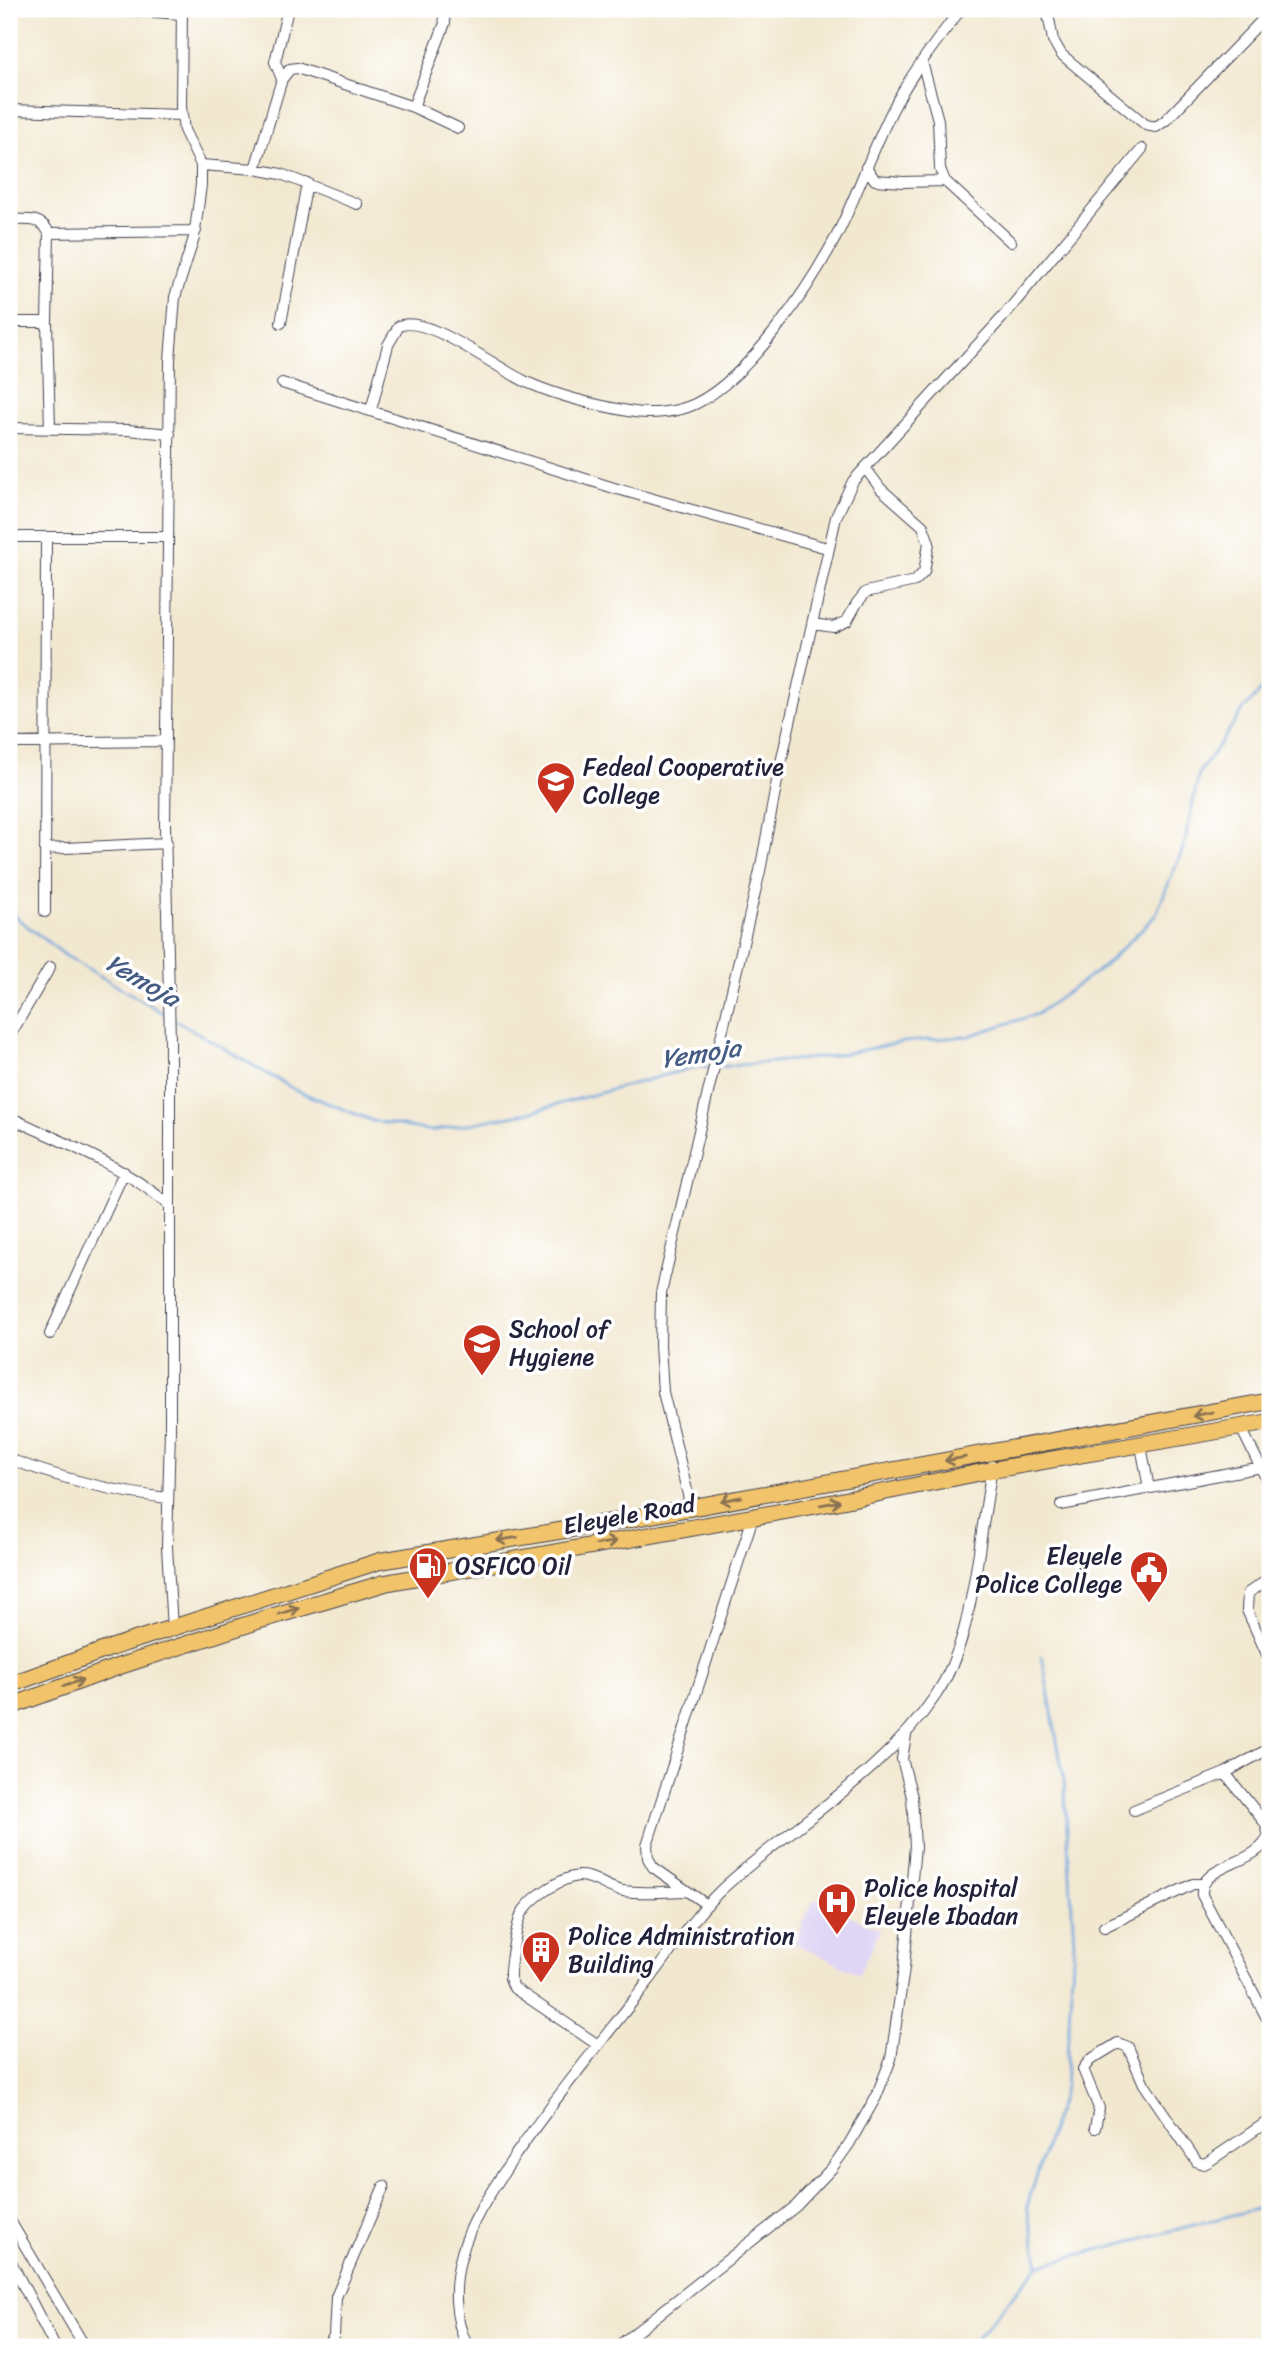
<svg xmlns="http://www.w3.org/2000/svg" width="1279" height="2356" font-family="Sriracha,sans-serif">
  <rect width="100%" height="100%" fill="#fff"/>
  <filter id="ink" filterUnits="userSpaceOnUse"><feTurbulence type="fractalNoise" baseFrequency=".0143" numOctaves="2"/><feDisplacementMap in="SourceGraphic" scale="14" xChannelSelector="R" yChannelSelector="G"/><feConvolveMatrix kernelMatrix="1 2 1 2 8 2 1 2 1" color-interpolation-filters="sRGB"/></filter>
  <filter id="wash" filterUnits="userSpaceOnUse"><feTurbulence type="fractalNoise" baseFrequency=".00686" numOctaves="4" result="noise"/><feDisplacementMap in="SourceGraphic" scale="28" xChannelSelector="R" yChannelSelector="G"/><feGaussianBlur stdDeviation="1.57" result="paint"/><feColorMatrix in="noise" values="0 0 0 0 0 0 0 0 0 0 0 0 0 0 0 0 0 1.4 0 .05"/><feComposite in="paint" operator="in"/></filter>
  <g filter="url(#wash)">
    <rect width="100%" height="100%" fill="#f2e8d0"/>
    <path fill="#dfd5f5" d="M814 1899 880 1930 859 1974 794 1943Z"/>
    <g fill="none" stroke-linecap="round" stroke-linejoin="round">
      <path stroke="#70a4dc" stroke-width="2.5" d="M9 912 66 956 165 1014
        M174 1019 295 1090 373 1121 432 1131 526 1113 695 1067H711
        M718 1067 827 1057 904 1042 969 1036 1037 1014 1103 967 1155 916 1184 846 1199 773 1244 709 1270 681
        M1039 2265 1027 2206 1065 2086 1074 1942 1064 1780 1042 1656
        M1039 2265 1256 2209 1270 2202
        M969 2347 1039 2265"/>
    </g>
  </g>
  <g filter="url(#ink)">
    <g fill="none" stroke-linecap="round" stroke-linejoin="round">
      <g stroke="#414051" stroke-width="12">
        <path id="minor" d="M113 9 181 14
          M1047 9 1053 40 1061 54 1146 125 1156 127 1166 120 1270 12
          M922 62 938 120 940 169 945 181 1011 242
          M282 79 275 62 288 9
          M413 107 445 23 443 12 436 9
          M9 110 182 115
          M201 165 255 169 281 174 357 204
          M866 167 875 180 903 182 945 181
          M255 169 282 79 290 69 297 68 413 107 458 128
          M9 220C25 220 41 216 49 233L47 322 50 429
          M49 233 196 231
          M9 322H47
          M281 323 307 183
          M282 383 614 488 827 548
          M371 410 388 345 399 326C428 313 500 372 531 384 561 397 595 405 628 411 648 415 676 413 695 404 750 377 809 288 837 235 858 193 873 147 895 105 913 71 938 39 961 9
          M9 428 128 430 170 434
          M9 537H168
          M812 624 834 627 847 621 857 603 866 592 915 581 924 572 929 543 923 526 881 489 866 469
          M9 743 166 741
          M45 849 167 843
          M45 912 46 538
          M9 1037 50 967
          M9 1117C64 1143 120 1164 168 1204
          M9 1134 18 1121
          M50 1334 124 1172
          M1241 1428 1270 1486
          M1141 1446 1149 1488
          M9 1459C60 1478 113 1492 168 1498
          M1061 1505 1261 1467
          M691 1507 663 1392 660 1345 661 1293 760 871 778 776 836 517 853 481 1002 318 1142 149
          M1270 1570 1266 1581 1248 1593 1247 1610 1270 1661
          M172 1628 167 1547 170 1429V1041L165 826 170 360 175 297 194 238 201 185V165L184 130 181 107 182 9
          M1225 1773 1265 1823 1269 1835C1258 1866 1199 1863 1202 1895L1270 2024
          M1134 1810 1225 1773 1270 1748
          M707 1905 653 1867 648 1858 647 1845 753 1517
          M1104 1927 1193 1884H1202
          M598 2045 514 1988C514 1987 510 1979 510 1978 509 1966 517 1919 524 1910 534 1896 561 1878 578 1876 594 1875 607 1889 623 1891 644 1894 667 1891 687 1891
          M1095 2128 1099 2108 1083 2069 1090 2060 1118 2043 1128 2047 1144 2084 1197 2162 1204 2164 1208 2162 1270 2120
          M9 2219 85 2347
          M9 2258 55 2347
          M327 2347 334 2336 336 2297 384 2186
          M468 2347C453 2318 453 2284 462 2253 472 2217 496 2185 516 2154 556 2096 601 2042 644 1987 669 1955 692 1918 721 1890 792 1824 881 1777 936 1695 964 1653 971 1601 979 1552 983 1523 988 1495 992 1466
          M617 2347 796 2206 832 2168 849 2144 876 2097 891 2059 904 1968 915 1846 912 1797 902 1759 906 1735"/>
      </g>
      <g stroke="#414051" stroke-width="18">
        <path id="primary" d="M9 1685 113 1647 380 1561 624 1520 1270 1401
          M9 1707 120 1666 264 1619 385 1583 835 1502 992 1470 1270 1422"/>
      </g>
      <use href="#minor" stroke="#fff" stroke-width="10"/>
      <use href="#primary" stroke="#f1c36a" stroke-width="16"/>
    </g>
    <defs><path id="oneway-shaft" d="M-6 0H5M1.5-3L5.5 0L1.5 3" fill="none" stroke-width="1.6" stroke-linecap="round" stroke-linejoin="round" transform="scale(1.75)"/></defs>
    <g stroke="#8a7252">
      <use href="#oneway-shaft" transform="translate(1203 1414) rotate(169)"/>
      <use href="#oneway-shaft" transform="translate(955 1459) rotate(170)"/>
      <use href="#oneway-shaft" transform="translate(731 1499) rotate(169)"/>
      <use href="#oneway-shaft" transform="translate(830 1503) rotate(-11)"/>
      <use href="#oneway-shaft" transform="translate(507 1539) rotate(171)"/>
      <use href="#oneway-shaft" transform="translate(606 1543) rotate(-9)"/>
      <use href="#oneway-shaft" transform="translate(289 1611) rotate(-17)"/>
      <use href="#oneway-shaft" transform="translate(73 1683) rotate(-20)"/>
    </g>
  </g>
  <defs>
    <g id="university-pin" transform="scale(2.0125)"><path d="M0 17L-7.5 6A9.5 9.5 0 1 1 7.5 6Z" fill="#c8321e" stroke="#fff"/><path d="M0-5L7-2L0 1L-7-2ZM-4 1L0 2.5L4 1V4Q0 6-4 4Z" fill="#fff"/></g>
    <g id="fuel-pin" transform="scale(2.0125)"><path d="M0 17L-7.5 6A9.5 9.5 0 1 1 7.5 6Z" fill="#c8321e" stroke="#fff"/><path d="M-5.5-6h7V0h2V4h1.3V-2.5L3-4.5l.8-.8L6-3V5H2.5V1h-1V6h-7ZM-4.2-4.7v3.2H.2V-4.7Z" fill="#fff"/></g>
    <g id="civic-pin" transform="scale(2.0125)"><path d="M0 17L-7.5 6A9.5 9.5 0 1 1 7.5 6Z" fill="#c8321e" stroke="#fff"/><path d="M-.6-6.5H3V-4.5H.6V-3L4-1V1h2V6H-6V1h2V-1L-.6-3ZM-1.2 2.5V6h2.4V2.5Z" fill="#fff"/></g>
    <g id="hospital-pin" transform="scale(2.0125)"><path d="M0 17L-7.5 6A9.5 9.5 0 1 1 7.5 6Z" fill="#c8321e" stroke="#fff"/><path d="M-5-5h3v3.5h4V-5h3V5h-3V1.5h-4V5h-3Z" fill="#fff"/></g>
    <g id="building-pin" transform="scale(2.0125)"><path d="M0 17L-7.5 6A9.5 9.5 0 1 1 7.5 6Z" fill="#c8321e" stroke="#fff"/><path d="M-4-6H4V6H1V3H-1V6H-4ZM-2.5-4.3h1.7v1.8h-1.7ZM.8-4.3h1.7v1.8H.8ZM-2.5-1h1.7V.8h-1.7ZM.8-1h1.7V.8H.8Z" fill="#fff"/></g>
  </defs>
  <g fill-rule="evenodd">
    <use href="#university-pin" x="556" y="781"/>
    <use href="#university-pin" x="482" y="1343"/>
    <use href="#fuel-pin" x="428" y="1566"/>
    <use href="#civic-pin" x="1149" y="1570"/>
    <use href="#hospital-pin" x="837" y="1902"/>
    <use href="#building-pin" x="541" y="1950"/>
  </g>
  <g text-anchor="middle" dominant-baseline="central" stroke-width="7" stroke-linejoin="round" paint-order="stroke">
    <g font-size="24" fill="#22223b" stroke="#fff" text-anchor="start">
      <text x="583" y="767">Fedeal Cooperative<tspan x="583" dy="28">College</tspan></text>
      <text x="509" y="1329">School of<tspan x="509" dy="28">Hygiene</tspan></text>
      <text x="1122" y="1556" text-anchor="end">Eleyele<tspan x="1122" dy="28">Police College</tspan></text>
      <text x="455" y="1566">OSFICO Oil</text>
      <text x="864" y="1888">Police hospital<tspan x="864" dy="28">Eleyele Ibadan</tspan></text>
      <text x="568" y="1936">Police Administration<tspan x="568" dy="28">Building</tspan></text>
    </g>
    <g font-size="24" fill="#22223b" stroke="#fff">
      <text transform="translate(629 1515) rotate(-10)">Eleyele Road</text>
    </g>
    <g font-size="26" font-style="italic" fill="#455c83" stroke="#fff">
      <text transform="translate(143 980) rotate(30)">Yemoja</text>
      <text transform="translate(701 1053) rotate(-9)">Yemoja</text>
    </g>
  </g>
  <rect width="1279" height="2356" fill="none" stroke="#fff" stroke-width="35"/>
</svg>
